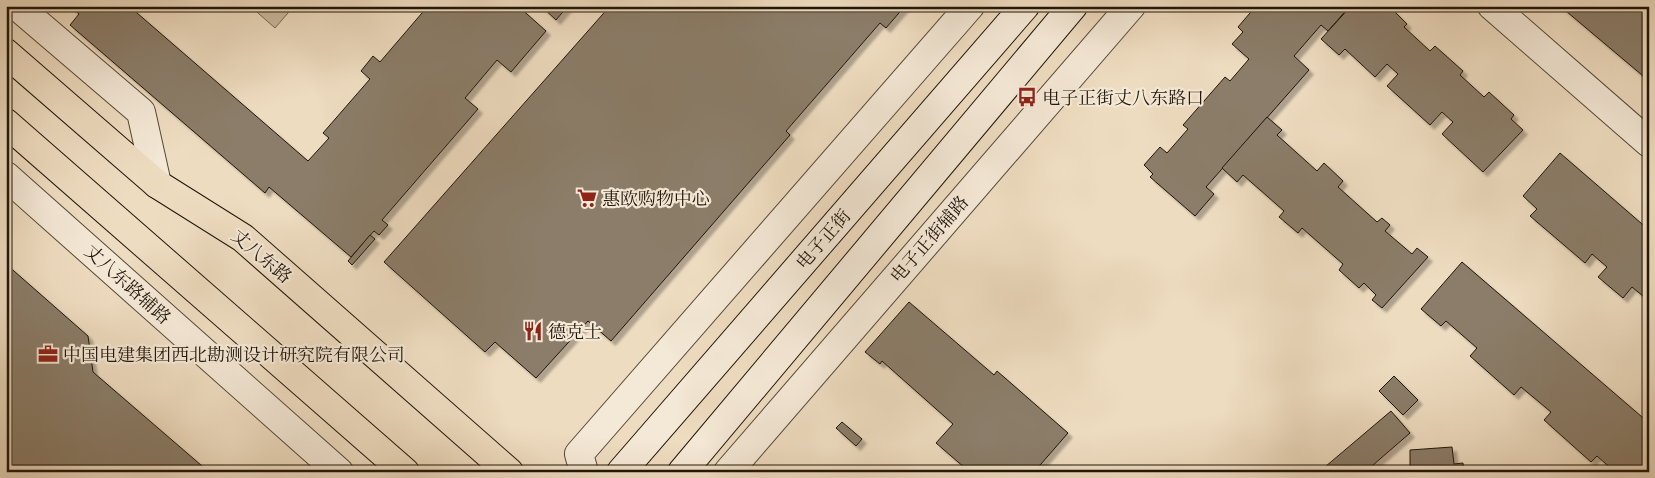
<svg xmlns="http://www.w3.org/2000/svg" width="1655" height="478" viewBox="0 0 1655 478" font-family="'EB Garamond','Noto Serif SC',serif">
<style>
.green{fill:#cbbaa1;stroke:#766856}
.building{fill:#8b7d69;stroke:#20160a;filter:url(#shadow)}
.lines{fill:none;stroke-linecap:round;stroke-linejoin:round}
.street-casing{stroke:#544838;stroke-width:30}
.secondary-casing{stroke:#20160a;stroke-width:30}
.primary-casing{stroke:#20160a;stroke-width:30}
.street{stroke:#f4e8d6;stroke-width:28}
.secondary{stroke:#f4e8d6;stroke-width:28}
.primary{stroke:#eedcc0;stroke-width:28}
.labels{text-anchor:middle;dominant-baseline:central;stroke-width:4.5;stroke-linejoin:round;paint-order:stroke}
.poi-label{font-size:18px;fill:#20160a;stroke:#f4e8d6;text-anchor:start}
.street-label{font-size:18px;fill:#20160a;stroke:#f4e8d6}
</style>
<defs>
<filter id="shadow"><feDropShadow dx="4.5" dy="4.5" stdDeviation="1" flood-color="#0004"/></filter>
</defs>
<rect width="100%" height="100%" fill="#eedcc0"/>
<filter id="stains"><feTurbulence type="fractalNoise" baseFrequency=".004" numOctaves="4"/><feColorMatrix values="0 0 0 0 .2 0 0 0 0 .09 0 0 0 0 .02 0 0 0 .5 -.17"/></filter>
<radialGradient id="worn" r=".72"><stop offset=".6" stop-color="#630" stop-opacity="0"/><stop offset="1" stop-color="#630" stop-opacity=".3"/></radialGradient>
<polygon class="green" points="250,6 294,6 275,28"/>
<g class="building">
<polygon points="70,6 129,6 308,161 329,138 323,133 370,79 361,71 373,56 380,62 428,6 518,6 546,31 511,72 497,60 465,98 478,109 382,220 388,225 379,235 374,231 351,257 269,187 265,193 70,25 79,14"/>
<polygon points="541,6 568,6 556,20"/>
<polygon points="610,6 905,6 886,28 880,23 786,131 790,135 611,341 588,321 536,378 495,342 485,352 384,262"/>
<polygon points="1256,6 1350,6 1328,31 1321,25 1294,56 1309,70 1206,187 1214,194 1195,216 1150,177 1153,174 1144,165 1160,147 1167,153 1188,129 1183,125 1225,77 1230,81 1249,59 1232,44 1243,32 1238,27"/>
<polygon points="1351,6 1389,6 1407,24 1404,27 1430,51 1435,46 1463,71 1460,75 1484,97 1489,92 1514,115 1511,119 1523,130 1483,172 1442,134 1453,122 1442,112 1430,125 1387,86 1398,74 1387,64 1375,77 1345,49 1339,55 1321,39"/>
<polygon points="1560,6 1649,6 1649,81"/>
<polygon points="1267,117 1282,130 1277,135 1317,171 1324,163 1343,181 1338,187 1377,222 1382,218 1390,225 1385,231 1412,254 1417,248 1428,257 1382,308 1372,300 1376,295 1364,283 1359,288 1339,270 1343,264 1302,228 1298,233 1279,217 1284,211 1243,175 1237,182 1222,168"/>
<polygon points="1560,153 1649,230 1649,301 1632,287 1623,298 1598,277 1607,267 1592,254 1585,263 1530,216 1537,209 1523,196"/>
<polygon points="370,235 375,239 352,265 348,261"/>
<polygon points="1462,262 1649,423 1649,472 1615,472 1597,456 1591,462 1544,420 1551,412 1521,387 1514,395 1470,356 1477,348 1446,321 1441,326 1421,309"/>
<polygon points="6,264 88,336 93,372 209,472 6,472"/>
<polygon points="909,302 994,375 997,371 1068,433 1034,472 962,472 965,468 936,443 953,424 882,361 880,364 865,352"/>
<polygon points="1394,376 1418,400 1403,415 1379,391"/>
<polygon points="1391,411 1410,433 1365,472 1319,472"/>
<polygon points="842,422 862,439 856,446 836,428"/>
<polygon points="1452,447 1454,464 1463,463 1464,472 1410,472 1410,450"/>
</g>
<g class="lines">
<defs>
<g id="street">
<polyline points="17,6 141,112 157,184"/>
<polyline points="1492,6 1649,143"/>
<polyline points="6,176 339,472"/>
<polyline points="584,472 579,454 970,6"/>
<polyline points="728,472 1131,6"/>
</g>
<g id="secondary">
<polyline points="621,472 1025,6"/>
<polyline points="682,472 1073,6"/>
</g>
<g id="primary">
<polyline points="6,53 157,184 243,238 509,472"/>
<polyline points="6,123 405,472"/>
</g>
</defs>
<use href="#street" class="street-casing"/>
<use href="#secondary" class="secondary-casing"/>
<use href="#primary" class="primary-casing"/>
<use href="#street" class="street"/>
<use href="#secondary" class="secondary"/>
<use href="#primary" class="primary"/>
</g>
<defs>
<symbol id="bus-bare" viewBox="-9 -9 18 18"><path d="M-5-6H5V4H4V6H2V4H-2V6H-4V4H-5ZM-3.5-4V0h7V-4ZM-3.5 1.2v1.5H-2V1.2ZM2 1.2v1.5H3.5V1.2Z" fill="#8f2418" stroke="#f4e8d6" stroke-width="2.5" paint-order="stroke"/></symbol>
<symbol id="supermarket-bare" viewBox="-9 -9 18 18"><path d="M-6-5.5h2.5l.6 2H6L4.5 2H-2.5L-4.4-4H-6ZM-1.5 3.2a1.3 1.3 0 1 0 .1 0ZM3 3.2a1.3 1.3 0 1 0 .1 0Z" fill="#8f2418" stroke="#f4e8d6" stroke-width="2.5" paint-order="stroke"/></symbol>
<symbol id="restaurant-bare" viewBox="-9 -9 18 18"><path d="M-5-6h1v4h1v-4h1v4h1v-4h1v5L-1.5 .5V6h-2V.5L-5-1ZM5-6V6H3V1.5H1.5Q1.5-4 5-6Z" fill="#8f2418" stroke="#f4e8d6" stroke-width="2.5" paint-order="stroke"/></symbol>
<symbol id="office-bare" viewBox="-9 -9 18 18"><path d="M-6-3h4V-5.5h4V-3h4V5H-6ZM-1-4.5V-3h2v-1.5ZM-6 0V1H6V0Z" fill="#8f2418" stroke="#f4e8d6" stroke-width="2.5" paint-order="stroke"/></symbol>
</defs>
<g fill-rule="evenodd">
<use href="#bus-bare" x="1013" y="83" width="28" height="28"/>
<use href="#supermarket-bare" x="573" y="184" width="28" height="28"/>
<use href="#restaurant-bare" x="519" y="317" width="28" height="28"/>
<use href="#office-bare" x="34" y="340" width="28" height="28"/>
</g>
<g class="labels">
<g class="poi-label">
<text x="1042" y="97">电子正街丈八东路口</text>
<text x="602" y="198">惠欧购物中心</text>
<text x="548" y="331">德克士</text>
<text x="63" y="354">中国电建集团西北勘测设计研究院有限公司</text>
</g>
<g class="street-label">
<text transform="translate(823 239) rotate(-49)">电子正街</text>
<text transform="translate(929 239) rotate(-49)">电子正街辅路</text>
<text transform="translate(262 256) rotate(40)">丈八东路</text>
<text transform="translate(128 284) rotate(42)">丈八东路辅路</text>
</g>
</g>
<rect width="1655" height="478" fill="none" stroke="#eedcc0" stroke-width="25"/>
<rect x="8" y="8" width="1640" height="463" fill="none" stroke="#20160a" stroke-width="2.5"/>
<rect x="12" y="12" width="1630" height="453" fill="none" stroke="#20160a"/>
<rect width="100%" height="100%" filter="url(#stains)"/>
<rect width="100%" height="100%" fill="url(#worn)"/>
</svg>
